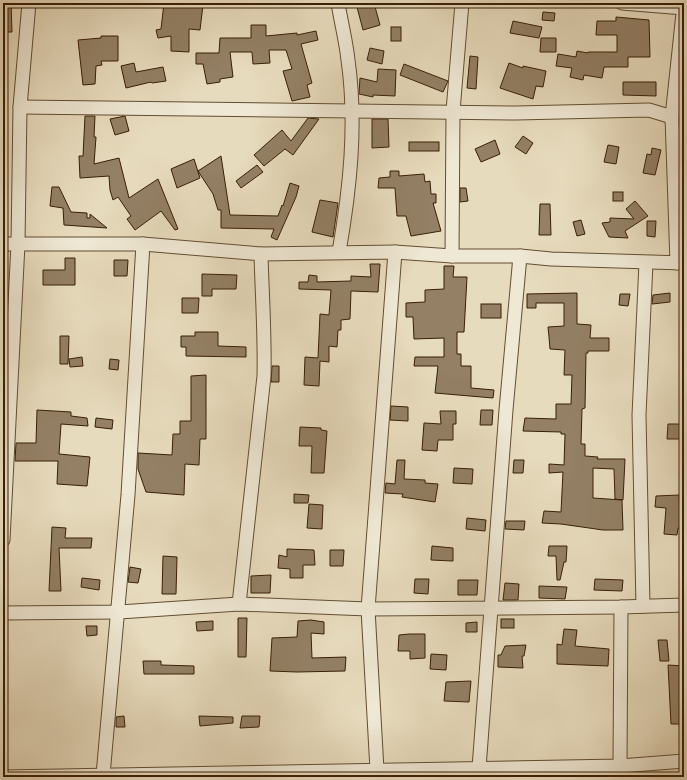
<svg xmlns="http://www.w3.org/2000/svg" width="687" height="780" viewBox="0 0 687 780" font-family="'Gentium Book Plus',serif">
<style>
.building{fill:#938065;stroke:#391e05}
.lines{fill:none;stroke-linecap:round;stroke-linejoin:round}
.minor-casing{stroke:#644d33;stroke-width:15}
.minor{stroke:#efe8d4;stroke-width:13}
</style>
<rect width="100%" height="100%" fill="#e7dbbd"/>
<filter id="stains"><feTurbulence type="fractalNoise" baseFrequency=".005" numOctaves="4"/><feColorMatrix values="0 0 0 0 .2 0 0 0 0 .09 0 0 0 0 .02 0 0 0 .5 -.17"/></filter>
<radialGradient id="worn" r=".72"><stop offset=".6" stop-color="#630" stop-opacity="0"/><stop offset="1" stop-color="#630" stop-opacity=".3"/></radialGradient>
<g class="building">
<polygon points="3,3 11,3 12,32 3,32"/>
<polygon points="164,3 203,5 200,30 189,29 189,52 171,51 171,36 158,38 156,30 161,29"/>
<polygon points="374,3 380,25 363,30 357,7"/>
<polygon points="543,12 555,13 554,21 542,20"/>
<polygon points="616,17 649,20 650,57 628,57 628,67 604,67 602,78 584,75 583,80 570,77 572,68 556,66 558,54 576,57 577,51 588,53 588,52 617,52 617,35 596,35 597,21 616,21"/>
<polygon points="513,21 542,27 539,38 510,33"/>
<polygon points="251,25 266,25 266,36 297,33 297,35 316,31 318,40 301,44 312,83 307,85 310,97 292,101 283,71 292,69 286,50 269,50 270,63 253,64 252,52 230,52 233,77 220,79 220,82 207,84 203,64 196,64 196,53 219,53 220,38 251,38"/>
<rect x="391" y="27" width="10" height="14"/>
<polygon points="101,36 118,36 118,61 101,61 102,65 96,66 95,84 83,85 78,40 101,38"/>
<polygon points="541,38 556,38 556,52 540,52"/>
<polygon points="370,48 384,51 382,64 367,60"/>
<polygon points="470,56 478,57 476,89 467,88"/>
<polygon points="134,63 136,72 163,67 166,81 152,83 151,82 126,88 121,66"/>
<polygon points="509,63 523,68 523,66 546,71 543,87 536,86 533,99 500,88"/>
<polygon points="404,64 448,81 443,92 400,75"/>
<polygon points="378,69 396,70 395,96 373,95 373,97 359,94 360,78 377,82"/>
<polygon points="623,82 656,82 656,96 623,95"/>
<polygon points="85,116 95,116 94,137 96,137 94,164 119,158 129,198 158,179 178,229 175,230 161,211 135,230 127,219 131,216 118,197 113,200 110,190 109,176 80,178 79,156 83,156"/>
<polygon points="125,116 129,131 115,135 110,119"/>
<polygon points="308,118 319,119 293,155 285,149 264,166 254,155 282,130 291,141"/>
<polygon points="372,119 388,119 389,147 372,148"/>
<polygon points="523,136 533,143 526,154 515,147"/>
<polygon points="495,140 500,154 481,162 475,149"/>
<rect x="409" y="142" width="30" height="9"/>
<polygon points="608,145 619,147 616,164 604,162"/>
<polygon points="652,148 661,150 655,175 643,173 647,154 651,155"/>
<polygon points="221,156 230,215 278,216 282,205 283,206 290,183 299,186 296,197 277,240 271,237 274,229 221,228 221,210 218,210 213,194 198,171"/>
<polygon points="194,159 200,178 177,188 171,169"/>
<polygon points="257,165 263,172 241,188 236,181"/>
<polygon points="390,171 399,171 399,176 424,174 425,182 430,181 431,194 436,194 436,203 433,203 441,231 411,236 406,216 397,216 395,188 378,188 379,178 390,177"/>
<polygon points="52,187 59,187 71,212 87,213 87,218 90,218 90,214 107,228 64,225 63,208 50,206"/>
<polygon points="460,188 466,188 468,201 460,202"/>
<rect x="613" y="192" width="10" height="9"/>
<polygon points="320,200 338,203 333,237 312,232"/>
<polygon points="635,201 648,216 625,231 628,238 609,237 602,223 610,222 610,218 634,219 626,209"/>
<polygon points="540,204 550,204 551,235 539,235"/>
<polygon points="581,220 585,234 577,236 573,222"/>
<polygon points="647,221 656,221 655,237 647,236"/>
<polygon points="65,258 75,258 75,285 43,285 43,270 65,270"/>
<polygon points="114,260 128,260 127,276 114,276"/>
<polygon points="370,264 380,264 378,292 351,291 350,319 341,320 341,330 338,330 337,347 329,346 329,362 320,361 319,386 304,385 305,357 318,358 320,314 329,315 331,290 299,289 299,282 308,282 309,275 317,276 317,282 351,281 351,276 371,277"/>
<polygon points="444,266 454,266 453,277 467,277 464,332 457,332 457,354 461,354 461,366 471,366 471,388 494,390 493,398 435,393 438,366 414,366 415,357 444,357 444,338 414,339 413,317 406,317 406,303 425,302 425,290 444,289"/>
<polygon points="202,274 237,275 236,289 212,289 212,296 202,296"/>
<polygon points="577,293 577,324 591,325 590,338 609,338 609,351 588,351 588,353 586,353 585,408 582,409 581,444 585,444 585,456 598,457 597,459 625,459 623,500 615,499 614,469 593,468 593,498 622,500 623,530 603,530 561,524 542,523 544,511 561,512 563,472 549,473 549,464 564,465 565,434 561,434 561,432 523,431 525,418 556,419 556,404 571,404 572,375 564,375 565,350 550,349 549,337 548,327 564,326 564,303 536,303 536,308 527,308 527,294"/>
<polygon points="670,293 670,302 652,304 653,295"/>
<polygon points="620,294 630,294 628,306 619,305"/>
<polygon points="182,298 199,298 198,313 182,313"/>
<rect x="481" y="304" width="20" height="14"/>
<polygon points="195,332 218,332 218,346 246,347 246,357 186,356 186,347 181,347 181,336 195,336"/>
<polygon points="60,336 69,336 68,364 60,364"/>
<polygon points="82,357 83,366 70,367 69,359"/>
<polygon points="110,359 119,360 118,370 109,369"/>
<polygon points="272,366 279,366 279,382 271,382"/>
<polygon points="206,375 206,439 200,439 199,465 185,464 184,495 146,492 138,469 138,453 172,455 173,434 180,434 180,421 191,421 191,376"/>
<polygon points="391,406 408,407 408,421 390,420"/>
<polygon points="37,410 71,412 71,416 87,418 88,426 61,424 59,454 90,457 87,486 57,484 58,461 15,461 16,443 36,443"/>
<polygon points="481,410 493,410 492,425 480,425"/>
<polygon points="440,411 456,411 456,424 453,424 453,440 438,440 437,451 422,450 424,423 441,424"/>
<polygon points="96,418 113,420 112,429 95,427"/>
<polygon points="668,424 684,424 684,439 667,439"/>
<polygon points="300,427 321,428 321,430 327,431 324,473 311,473 312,446 299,446"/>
<polygon points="397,460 405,460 404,479 425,480 425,483 438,484 435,502 402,497 403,494 385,493 386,483 395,484"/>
<polygon points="514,460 524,460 523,473 513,473"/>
<polygon points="454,468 473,469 472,484 453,483"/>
<polygon points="294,494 309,495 308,503 294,503"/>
<polygon points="679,495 680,510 684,511 684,529 678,528 677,535 664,534 666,508 655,507 656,496"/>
<polygon points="309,504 323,505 322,529 307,528"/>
<polygon points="467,518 486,520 485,531 466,529"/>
<polygon points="506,521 525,521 524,530 505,529"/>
<polygon points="52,527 66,528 65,538 92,538 91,548 59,548 61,591 49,591"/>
<polygon points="432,546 453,548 453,561 431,560"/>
<polygon points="549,546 567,546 566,562 564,562 560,580 557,580 556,556 548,556"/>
<polygon points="287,549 314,550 315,565 303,565 303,578 290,578 290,569 278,568 279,555 287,557"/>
<polygon points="330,550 344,550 343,566 330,566"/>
<polygon points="163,556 177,557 176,594 162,594"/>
<polygon points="130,567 141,569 138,583 128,582"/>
<polygon points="271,575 270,593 251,593 251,576"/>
<polygon points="82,578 100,580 99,590 81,587"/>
<polygon points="415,579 429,579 428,594 414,593"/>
<polygon points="595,579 623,580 622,591 594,590"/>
<polygon points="458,580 478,580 477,595 458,595"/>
<polygon points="505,583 519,584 518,600 503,600"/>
<polygon points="539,586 567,587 565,599 539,598"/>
<polygon points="238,618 247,618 246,657 238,657"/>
<rect x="501" y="619" width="13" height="9"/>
<polygon points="311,620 324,622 324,634 311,633 312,658 346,657 345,671 297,672 270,671 272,638 297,637 298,621"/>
<polygon points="213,621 213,630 197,631 196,622"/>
<polygon points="477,622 477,632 466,632 466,623"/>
<polygon points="86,626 97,626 97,635 87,636"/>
<polygon points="564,629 577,630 575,646 609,649 608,666 557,664 557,644 562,645"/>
<polygon points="409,634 425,634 425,658 410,659 410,651 398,651 399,635"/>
<polygon points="658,640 667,640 669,661 660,661"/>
<polygon points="526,645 524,656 522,656 523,668 498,667 498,655 501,655 505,646"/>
<polygon points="431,654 447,655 446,670 430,669"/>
<polygon points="143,661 161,661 161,665 194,666 194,674 144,674"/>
<polygon points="668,665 684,666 684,724 671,724"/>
<polygon points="471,681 469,702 444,701 446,682"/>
<polygon points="124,716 125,727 116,727 116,717"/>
<polygon points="199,716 233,717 233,723 200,726"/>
<polygon points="242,716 260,716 259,727 240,728"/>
</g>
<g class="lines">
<defs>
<g id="minor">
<path d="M338,3c3,19 8,38 10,57 9,64 2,129 -9,192"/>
<polyline points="622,3 684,8"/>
<polyline points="20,107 516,113 649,110 672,117"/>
<polyline points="3,244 143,244 261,254 395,252 452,256 520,256 551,259 684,263"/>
<polyline points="452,256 453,111 462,3"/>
<polyline points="677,263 672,117 684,4"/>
<polyline points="3,540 18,244 20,107 29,3"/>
<path d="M239,604l25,-228c1,-41 -2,-82 -3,-122"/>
<polyline points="643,606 639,415 646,263"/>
<polyline points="3,613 119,612 239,604 368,609 621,607 684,605"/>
<polyline points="479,768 506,410 520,256"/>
<polyline points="377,770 368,609 395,252"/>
<polyline points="103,775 128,495 143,244"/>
<polyline points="3,777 620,766 684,761"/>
<polyline points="618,777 620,766 621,607"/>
</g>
</defs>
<use href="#minor" class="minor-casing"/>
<use href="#minor" class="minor"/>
</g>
<rect width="687" height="780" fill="none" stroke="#e7dbbd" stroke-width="16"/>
<rect x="4" y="4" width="679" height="772" fill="none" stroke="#391e05" stroke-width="2"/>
<rect x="8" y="8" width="671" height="764" fill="none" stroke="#391e05"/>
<rect width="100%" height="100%" filter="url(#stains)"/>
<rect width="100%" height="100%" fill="url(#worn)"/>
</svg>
